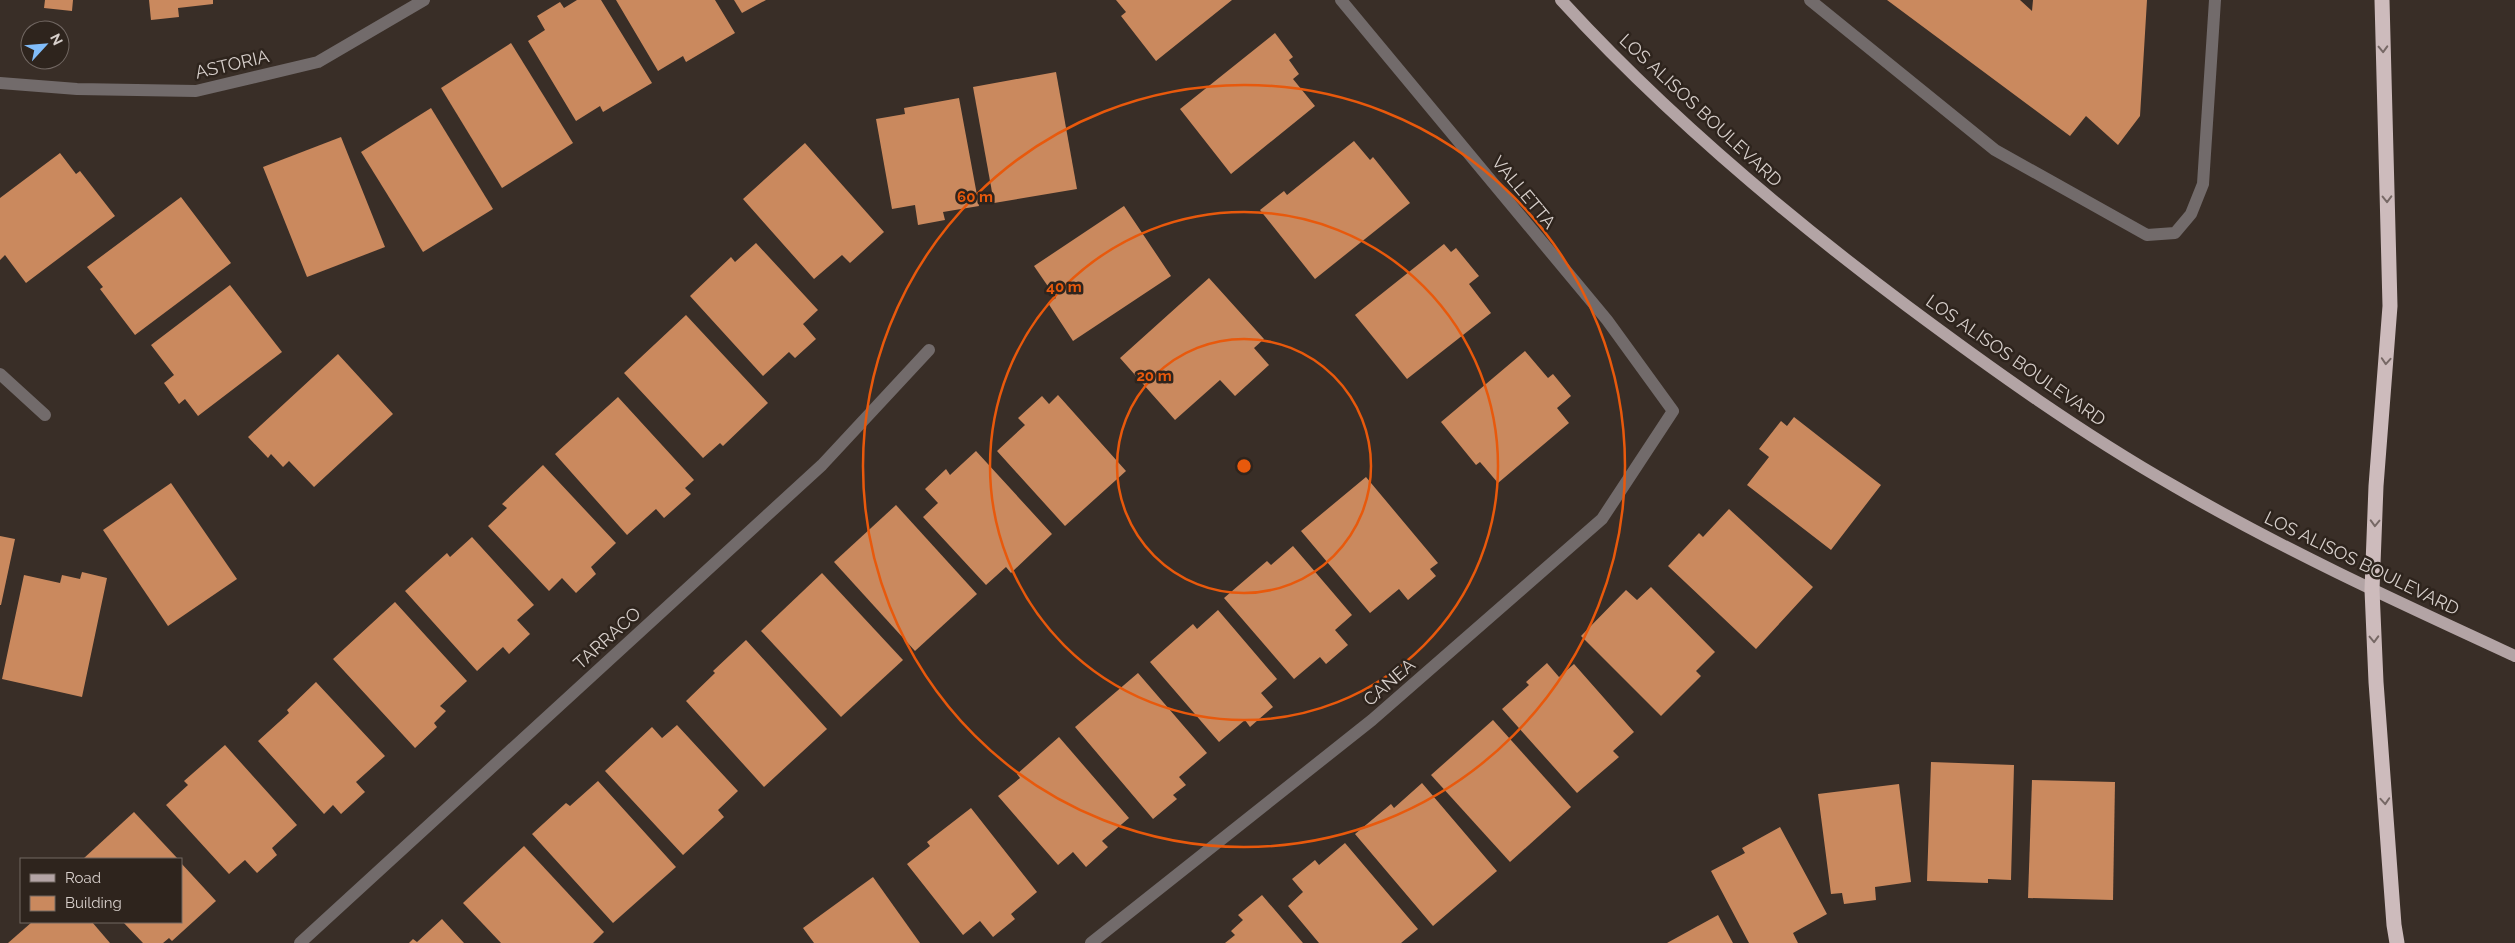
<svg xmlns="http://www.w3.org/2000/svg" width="2515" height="943" viewBox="0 0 2515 943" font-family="Raleway,sans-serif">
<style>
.building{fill:#ca895e}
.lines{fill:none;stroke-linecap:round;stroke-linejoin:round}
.minor{stroke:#726b6b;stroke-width:12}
.major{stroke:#b3a4a5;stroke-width:12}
.highway{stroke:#cdbbbc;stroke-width:15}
.oneway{stroke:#766865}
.ring{fill:none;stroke:#e8590c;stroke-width:2.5}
.labels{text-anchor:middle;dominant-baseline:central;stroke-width:5;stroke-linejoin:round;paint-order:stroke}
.street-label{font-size:18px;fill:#d7cfcb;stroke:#2e241d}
.centre{fill:#e8590c;stroke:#2e241d;stroke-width:2.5}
.ring-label{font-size:15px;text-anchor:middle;font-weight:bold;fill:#e8590c;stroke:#2e241d;stroke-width:5;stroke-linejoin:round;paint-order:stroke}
</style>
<rect width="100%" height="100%" fill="#392e27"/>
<g class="building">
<polygon points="45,0 73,0 72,11 44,8"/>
<polygon points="149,0 213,0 213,4 178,8 179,17 151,20"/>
<polygon points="577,0 601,0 652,83 603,112 600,106 576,121 528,41 545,30 537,16 560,2 564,8"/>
<polygon points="616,0 715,0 735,33 686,62 683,56 658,71"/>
<polygon points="734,0 766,0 742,13"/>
<polygon points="1116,0 1232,0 1156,61 1121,16 1126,12"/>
<polygon points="1887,0 2020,0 2032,11 2033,0 2147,0 2140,116 2118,145 2086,116 2070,136"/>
<polygon points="1275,33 1293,57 1289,60 1299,74 1293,79 1315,106 1231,174 1180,109"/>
<polygon points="511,43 573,143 502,188 441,88"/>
<polygon points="1056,72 1077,189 994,203 973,87"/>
<polygon points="959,98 979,206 943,212 945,220 918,225 915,205 892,209 876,119 905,114 904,108"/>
<polygon points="431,108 493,209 423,252 361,152"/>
<polygon points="341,137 385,247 307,277 263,167"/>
<polygon points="1354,141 1370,160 1373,157 1410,203 1315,279 1260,210 1284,191 1287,195"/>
<polygon points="805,143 884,232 850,263 842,255 814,279 743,199"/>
<polygon points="60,153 76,174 80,171 115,216 26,283 5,255 0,260 0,198"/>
<polygon points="181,197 231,263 135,335 100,289 103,287 87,267"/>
<polygon points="1124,206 1171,276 1073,341 1048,303 1056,298 1034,266"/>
<polygon points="756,243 818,310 803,324 816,339 795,358 789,352 763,376 690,296 731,257 735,262"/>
<polygon points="1444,244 1451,252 1456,248 1479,276 1469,284 1491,313 1407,379 1355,315"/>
<polygon points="1209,278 1264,339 1254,348 1269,365 1235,396 1220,380 1175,420 1120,358"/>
<polygon points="230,285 282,352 198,416 185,399 179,404 164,383 174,375 151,345"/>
<polygon points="686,315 768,403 723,446 720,443 703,458 624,373"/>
<polygon points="1525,351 1548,378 1553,374 1571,396 1557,408 1569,423 1498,483 1480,462 1476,465 1441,422"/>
<polygon points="338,354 393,414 314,487 289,461 283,467 271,454 268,458 248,437"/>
<polygon points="1058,395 1126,471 1065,526 997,451 1025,425 1018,418 1042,396 1049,404"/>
<polygon points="618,397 694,480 685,488 691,494 664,518 656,509 627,535 555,454"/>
<polygon points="1794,417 1881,485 1831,550 1747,485 1769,457 1759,449 1781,421 1787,426"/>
<polygon points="976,451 1052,534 1011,573 1006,567 986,585 923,517 938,503 925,489 946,469 950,475"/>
<polygon points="543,465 616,543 591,567 596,574 576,593 562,578 549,591 488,526 507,508 502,504"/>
<polygon points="1366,477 1438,563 1430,569 1436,576 1408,600 1399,589 1370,613 1301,531"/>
<polygon points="171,483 237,579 168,626 103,530"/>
<polygon points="896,505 977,594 915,651 834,562"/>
<polygon points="1729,509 1813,587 1756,649 1668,566 1699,533 1703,537"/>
<polygon points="0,536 15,539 1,605 0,605"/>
<polygon points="472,537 534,605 517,620 530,634 509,654 503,647 477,671 405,591 447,553 450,557"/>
<polygon points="1293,546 1352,615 1335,630 1348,645 1326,664 1320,657 1294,679 1224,598 1267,561 1271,565"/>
<polygon points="82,572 107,578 82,697 2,679 24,575 60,583 62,575 80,579"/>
<polygon points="822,573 903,660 841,717 761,631"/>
<polygon points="1651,587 1715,652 1696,671 1701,676 1661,716 1581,636 1626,590 1637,600"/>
<polygon points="395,602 467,681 440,706 446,711 434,723 437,727 415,748 333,659"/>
<polygon points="1218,610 1277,679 1261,693 1273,707 1250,727 1245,720 1219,742 1150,662 1193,624 1197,629"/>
<polygon points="746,640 827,729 764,787 686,701 715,673 713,671"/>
<polygon points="1547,663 1559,677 1574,664 1634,732 1613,751 1619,757 1577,793 1502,709 1529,685 1526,682"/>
<polygon points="1138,673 1207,753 1179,777 1186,785 1173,795 1177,799 1153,819 1075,727"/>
<polygon points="316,682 385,756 356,782 365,792 341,814 333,805 324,814 258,741 289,713 287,710"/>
<polygon points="1493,720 1571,807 1510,862 1431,775"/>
<polygon points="677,725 738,791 718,810 724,817 683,855 605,771 652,727 662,738"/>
<polygon points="1059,737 1129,818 1102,841 1108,847 1086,867 1073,852 1058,865 998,796 1020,778 1017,774"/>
<polygon points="225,745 297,825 272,848 277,855 257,873 245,860 229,874 166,805 188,785 184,781"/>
<polygon points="1931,762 2014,765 2011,880 1988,879 1988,883 1927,881"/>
<polygon points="2032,780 2115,782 2113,900 2028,898"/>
<polygon points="598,781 676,867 613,923 532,834 566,803 570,806"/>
<polygon points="1422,783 1497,871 1433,926 1355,834 1391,804 1394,808"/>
<polygon points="1899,784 1911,882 1875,887 1876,900 1844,904 1842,893 1831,894 1818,794"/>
<polygon points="971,808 1037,892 1011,914 1015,919 993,937 980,921 963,935 907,864 930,846 927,842"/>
<polygon points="134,812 178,859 83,859"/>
<polygon points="1780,827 1827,914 1793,933 1798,943 1749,943 1711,871 1745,853 1742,848"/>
<polygon points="1345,843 1418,929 1401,943 1319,943 1288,906 1303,892 1292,879 1315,860 1319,865"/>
<polygon points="524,846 604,932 593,943 501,943 463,903"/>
<polygon points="181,863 216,901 172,941 169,938 163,943 143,943 123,922 181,922"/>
<polygon points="873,877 920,943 814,943 803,928"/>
<polygon points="1262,895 1303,943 1225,943 1235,935 1231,931 1243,920 1238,915"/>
<polygon points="1718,915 1733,943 1667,943"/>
<polygon points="442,919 464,943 409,943 413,939 417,942"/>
<polygon points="32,922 92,922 110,943 8,943"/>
</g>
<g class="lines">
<g class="minor">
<polyline points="1810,0 1995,150 2147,235 2175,233 2191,214 2203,184 2215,0"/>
<polyline points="0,83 77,89 196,91 318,62 424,0"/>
<polyline points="0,374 45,415"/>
<polyline points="300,943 822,465 929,350"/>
<polyline points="1091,943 1372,720 1602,519 1673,411 1607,320 1341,0"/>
</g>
<path class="major" d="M1561,0c104,114 223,214 346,306 86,64 174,127 267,180 110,64 226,117 341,170"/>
<polyline class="highway" points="2382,0 2390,306 2376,486 2372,590 2376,682 2394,925 2397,943"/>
</g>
<defs><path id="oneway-chevron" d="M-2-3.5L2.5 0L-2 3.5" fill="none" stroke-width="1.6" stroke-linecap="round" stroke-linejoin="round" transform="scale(1.25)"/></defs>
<g class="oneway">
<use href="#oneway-chevron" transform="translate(2383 49) rotate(88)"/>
<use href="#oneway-chevron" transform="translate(2387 199) rotate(89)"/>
<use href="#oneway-chevron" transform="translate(2386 361) rotate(94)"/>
<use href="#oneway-chevron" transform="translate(2375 523) rotate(92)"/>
<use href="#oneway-chevron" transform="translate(2374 639) rotate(88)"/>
<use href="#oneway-chevron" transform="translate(2385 801) rotate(86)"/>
</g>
<g class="ring">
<circle cx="1244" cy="466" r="127"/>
<circle cx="1244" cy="466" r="254"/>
<circle cx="1244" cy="466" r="381"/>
</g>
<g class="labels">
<g class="street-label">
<text transform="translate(232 64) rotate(-13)">ASTORIA</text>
<text transform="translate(1701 110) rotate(43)">LOS ALISOS BOULEVARD</text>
<text transform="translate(1524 192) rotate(50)">VALLETTA</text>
<text transform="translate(2016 360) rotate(35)">LOS ALISOS BOULEVARD</text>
<text transform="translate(2362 563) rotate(26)">LOS ALISOS BOULEVARD</text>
<text transform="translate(607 638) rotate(-42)">TARRACO</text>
<text transform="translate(1389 682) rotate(-41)">CANEA</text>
</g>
</g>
<circle cx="1244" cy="466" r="8" class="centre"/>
<g class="ring-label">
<text x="975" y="202">60 m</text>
<text x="1064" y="292">40 m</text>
<text x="1154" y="381">20 m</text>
</g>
<rect x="20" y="858" width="162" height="65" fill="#2e241d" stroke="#726863"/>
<rect x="30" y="874" width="25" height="8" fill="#b3a4a5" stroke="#726863"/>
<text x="65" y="883" font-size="15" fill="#d7cfcb">Road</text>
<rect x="30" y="896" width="25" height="15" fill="#ca895e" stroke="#726863"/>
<text x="65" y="908" font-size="15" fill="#d7cfcb">Building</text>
<g transform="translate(45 45) rotate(64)"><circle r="24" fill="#2e241d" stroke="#726863"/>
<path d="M0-4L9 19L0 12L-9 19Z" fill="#81bdfa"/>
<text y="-8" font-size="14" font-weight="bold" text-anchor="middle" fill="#d7cfcb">N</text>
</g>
</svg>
